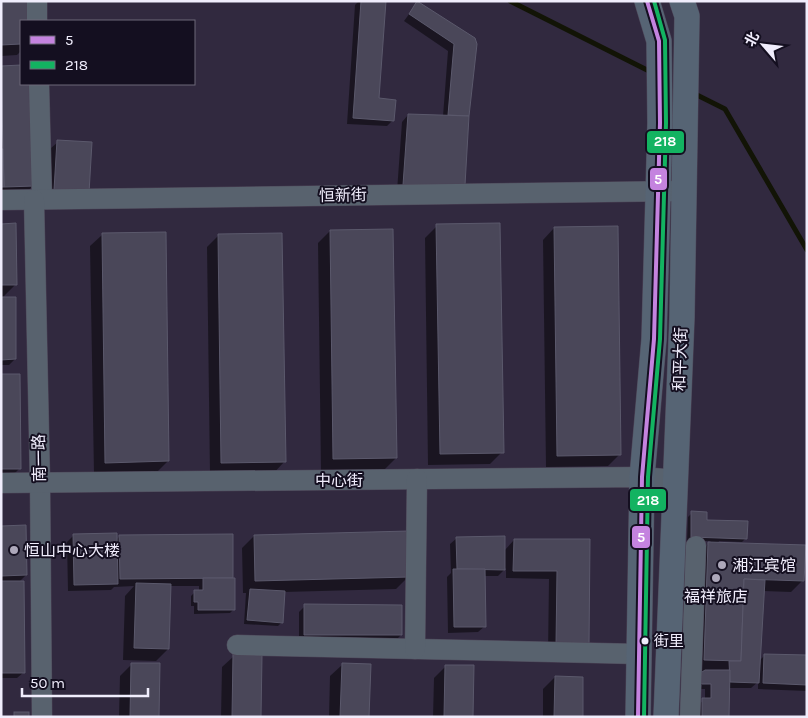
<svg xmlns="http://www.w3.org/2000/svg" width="808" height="718" viewBox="0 0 808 718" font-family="Karla,'Noto Sans SC',sans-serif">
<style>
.shadow{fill:#0007}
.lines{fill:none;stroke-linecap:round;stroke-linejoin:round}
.stream{stroke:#121406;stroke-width:5}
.building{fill:#4a4759;stroke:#5b596c}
.minor-casing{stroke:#4d4658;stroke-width:21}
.major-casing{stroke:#4d4658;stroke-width:26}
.minor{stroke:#58626e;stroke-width:20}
.major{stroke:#566474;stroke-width:25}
.bus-1-casing{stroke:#140f20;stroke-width:8}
.bus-2-casing{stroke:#140f20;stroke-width:8}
.bus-1{stroke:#c483df;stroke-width:4}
.bus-2{stroke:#13b361;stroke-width:4}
.poi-dot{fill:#ada8ba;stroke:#140f20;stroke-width:2}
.bus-dot{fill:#f0edfc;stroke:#140f20;stroke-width:2}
.labels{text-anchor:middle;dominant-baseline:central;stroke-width:4;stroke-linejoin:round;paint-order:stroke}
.bus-label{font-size:15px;fill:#f0edfc;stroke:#140f20;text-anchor:start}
.street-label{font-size:16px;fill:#f0edfc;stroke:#140f20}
.poi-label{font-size:16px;fill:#f0edfc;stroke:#140f20;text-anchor:start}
.line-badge{stroke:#140f20;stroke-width:2}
.badge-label{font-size:14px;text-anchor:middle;font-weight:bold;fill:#fff}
</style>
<rect width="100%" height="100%" fill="#31293f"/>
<g class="shadow">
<polygon points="1,1 28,21 21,21 21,51 17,55 1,56"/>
<polygon points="359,1 384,1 378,100 393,120 387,126 347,124 355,5"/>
<polygon points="418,2 474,38 464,184 397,191 402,122 408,115 443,116 448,51 404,21"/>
<polygon points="1,67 21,67 21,84 31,84 33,186 21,197 1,198"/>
<polygon points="58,142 87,192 48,196 51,148"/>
<polygon points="1,225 16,284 2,298 15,359 9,365 1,365"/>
<polygon points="437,226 502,452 490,464 428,465 425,238"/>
<polygon points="554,228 620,454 608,466 546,467 543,240"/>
<polygon points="330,231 396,458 384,470 321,471 318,243"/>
<polygon points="102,235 168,461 156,473 94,474 90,246"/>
<polygon points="219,235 284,462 273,474 210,475 207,247"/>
<polygon points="1,375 20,468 8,480 1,480"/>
<polygon points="692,513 705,521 746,538 742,542 719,541 718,544 803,580 791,592 763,591 759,661 765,655 807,657 807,691 758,689 758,682 751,688 728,688 727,717 697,717 697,706 705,699 705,689 695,689 704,672 693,672 697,556 711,541 687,541 688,517"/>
<polygon points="1,527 26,575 19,582 24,672 17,678 1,678"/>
<polygon points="232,535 234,609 230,613 194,614 194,606 191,606 191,596 195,592 199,591 199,586 170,586 168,649 156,661 123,660 125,596 134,586 114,587 111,590 68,591 67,542 73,536 116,540 120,536"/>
<polygon points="254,536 408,577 396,589 284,592 282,622 278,626 244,624 246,593 243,593 242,548"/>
<polygon points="457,538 504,551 514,540 588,541 587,645 548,653 549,579 506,578 506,568 498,576 484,576 485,626 478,632 448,633 447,577 451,573 450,544"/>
<polygon points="305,606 401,635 395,641 299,641 299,612"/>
<polygon points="234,656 259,717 221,717 222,667"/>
<polygon points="132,664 157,717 119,717 120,676"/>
<polygon points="342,665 368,717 329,717 330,676"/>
<polygon points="446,666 472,717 433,717 434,678"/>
<polygon points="555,677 581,717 543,717 543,689"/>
</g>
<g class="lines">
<g class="stream">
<polyline points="510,1 651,72"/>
<polyline points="693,93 725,109 807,250"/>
</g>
</g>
<g class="building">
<polygon points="1,1 29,1 30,21 21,21 21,44 1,45"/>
<polygon points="361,1 386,1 379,98 396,100 394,121 353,118"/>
<polygon points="417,1 475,38 477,44 469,116 448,115 454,44 409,14"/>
<polygon points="21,65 21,84 32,84 35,186 4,187 1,66"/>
<polygon points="408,114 469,116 465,185 403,185"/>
<polygon points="57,140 92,142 89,193 54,190"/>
<polygon points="1,149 3,149 4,187 1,187"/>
<polygon points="16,223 17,285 1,285 1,224"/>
<polygon points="500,223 504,453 440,454 436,224"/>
<polygon points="618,226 621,455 557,456 554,227"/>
<polygon points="393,229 397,458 333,459 330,230"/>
<polygon points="166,232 169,461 105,463 102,233"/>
<polygon points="282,233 286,462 221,463 218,234"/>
<polygon points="1,297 16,297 16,359 1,360"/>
<polygon points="1,374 20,374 21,469 1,469"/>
<polygon points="691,511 707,512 707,520 748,521 747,539 691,537"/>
<polygon points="26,525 27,575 1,576 1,526"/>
<polygon points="409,531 409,577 255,581 254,535"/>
<polygon points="117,533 118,584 74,585 73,534"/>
<polygon points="233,534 233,578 120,579 119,535"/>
<polygon points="505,536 505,570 457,569 456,537"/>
<polygon points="514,539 590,539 589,645 556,645 557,571 513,571"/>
<polygon points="708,542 806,545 804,581 744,579 741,661 704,660"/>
<polygon points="453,569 485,569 486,627 454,627"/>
<polygon points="203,578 235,578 235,610 198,610 198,602 194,602 194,590 203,590"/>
<polygon points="744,579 765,580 759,683 730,682 729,661 741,661"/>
<polygon points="1,581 24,581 25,673 1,673"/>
<polygon points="136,583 171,584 169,649 134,648"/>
<polygon points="250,589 285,591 283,623 247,620"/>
<polygon points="304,604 402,605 402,635 304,635"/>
<polygon points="233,654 262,655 261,717 232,717"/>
<polygon points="764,654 807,655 807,685 763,683"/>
<polygon points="131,663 160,663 159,717 130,717"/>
<polygon points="342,663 371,664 369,717 340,717"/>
<polygon points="445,665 474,665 473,717 444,717"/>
<polygon points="705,670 730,670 729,717 702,717 702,698 711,698 711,684 702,684 698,680 699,674"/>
<polygon points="555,676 583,677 583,717 554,717"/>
<rect x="14" y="712" width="15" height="5"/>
</g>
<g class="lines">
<defs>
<g id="minor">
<polyline points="37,1 37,21"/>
<polyline points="39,84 42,199"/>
<polyline points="1,200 684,191"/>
<polyline points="34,200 40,482 42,717"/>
<polyline points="1,483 642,477 676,480"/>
<polyline points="237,645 639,654"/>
<polyline points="415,649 417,479"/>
<polyline points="690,717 696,546"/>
</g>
<g id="major">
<polyline points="638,717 642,477 654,339 660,123 659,41 647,1"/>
<polyline points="666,717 682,317 687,16 682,1"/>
</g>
</defs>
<use href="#minor" class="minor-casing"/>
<use href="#major" class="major-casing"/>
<use href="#minor" class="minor"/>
<use href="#major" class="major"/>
<defs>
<polyline id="bus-1" points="638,717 642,477 654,339 660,123 659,41 647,1"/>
<polyline id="bus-2" points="644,717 648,477 660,339 666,123 665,40 654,1"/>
</defs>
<use href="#bus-1" class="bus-1-casing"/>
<use href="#bus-2" class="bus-2-casing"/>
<use href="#bus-1" class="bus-1"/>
<use href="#bus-2" class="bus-2"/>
</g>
<g class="poi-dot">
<circle cx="14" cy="550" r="5"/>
<circle cx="722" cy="565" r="5"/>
<circle cx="716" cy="578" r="5"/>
</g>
<circle class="bus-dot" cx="645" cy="641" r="4.5"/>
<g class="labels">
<g class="bus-label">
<text x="654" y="641">街里</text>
</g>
<g class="street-label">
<text transform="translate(343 195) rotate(-1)">恒新街</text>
<text transform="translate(680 359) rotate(-88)">和平大街</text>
<text transform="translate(39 458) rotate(-91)">南一路</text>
<text x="339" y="480">中心街</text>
</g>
<g class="poi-label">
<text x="24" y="550">恒山中心大楼</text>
<text x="732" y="565">湘江宾馆</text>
<text x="716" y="596" text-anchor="middle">福祥旅店</text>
</g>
</g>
<g class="line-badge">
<rect x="646" y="130" width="39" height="24" rx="5" fill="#13b361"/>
<rect x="649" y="167" width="19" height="24" rx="5" fill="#c483df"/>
<rect x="629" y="488" width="38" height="24" rx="5" fill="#13b361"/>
<rect x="631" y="525" width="20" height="24" rx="5" fill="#c483df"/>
</g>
<g class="badge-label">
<text x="665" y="146">218</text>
<text x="658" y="184">5</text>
<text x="648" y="505">218</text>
<text x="641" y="542">5</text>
</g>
<rect width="808" height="718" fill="none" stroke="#f0edfc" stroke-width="5"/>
<rect x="20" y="20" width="175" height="65" fill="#140f20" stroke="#6c6878"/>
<rect x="30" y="36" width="25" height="8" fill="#c483df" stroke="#6c6878"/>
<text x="65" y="45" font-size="15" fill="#f0edfc">5</text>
<rect x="30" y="61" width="25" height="8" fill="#13b361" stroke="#6c6878"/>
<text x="65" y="70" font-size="15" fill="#f0edfc">218</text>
<g transform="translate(763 45) rotate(298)" stroke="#140f20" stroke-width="4" paint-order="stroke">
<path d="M0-4L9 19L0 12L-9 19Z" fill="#f0edfc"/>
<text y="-8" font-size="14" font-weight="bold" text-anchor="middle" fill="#f0edfc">北</text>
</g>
<path d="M22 688v8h126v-8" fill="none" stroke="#f0edfc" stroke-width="2.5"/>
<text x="30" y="688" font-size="15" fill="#f0edfc" stroke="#140f20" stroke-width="4" paint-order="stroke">50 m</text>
</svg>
